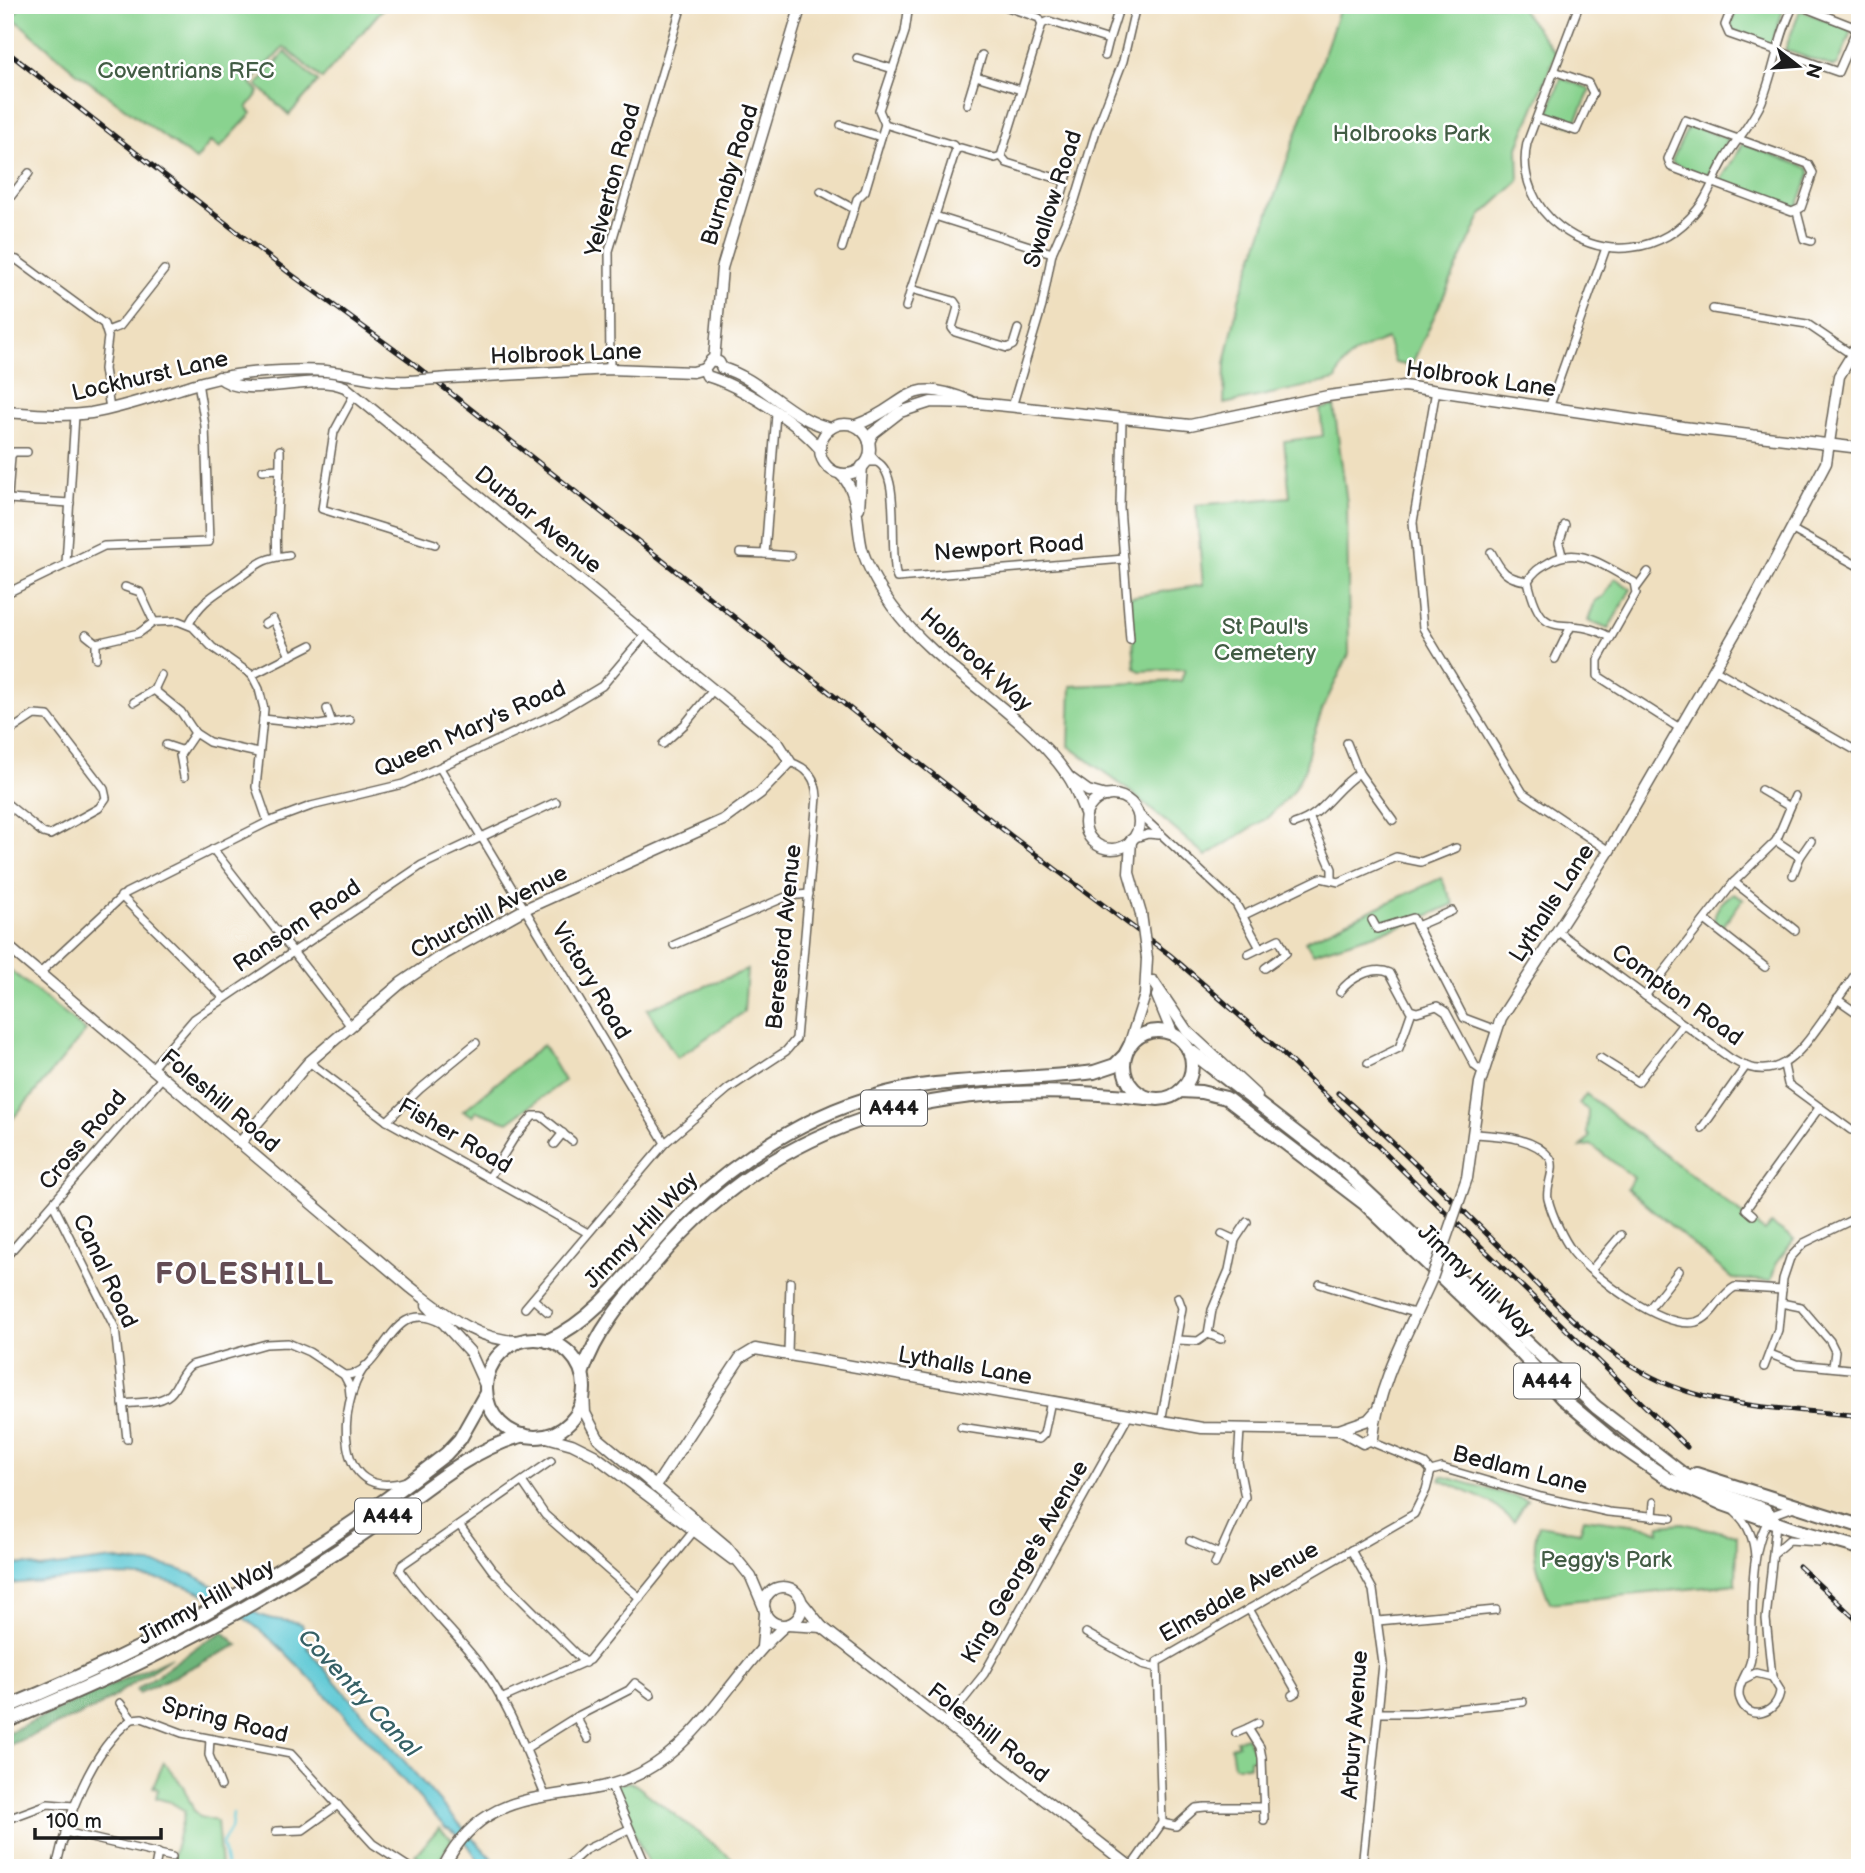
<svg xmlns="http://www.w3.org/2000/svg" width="1865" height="1873" viewBox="0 0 1865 1873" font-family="'Balsamiq Sans',sans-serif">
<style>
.green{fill:#89d38f;stroke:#527856;stroke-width:2}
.forest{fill:#6eb57a;stroke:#45684b;stroke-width:2}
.water{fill:#5cc8d4;stroke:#3c7278;stroke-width:2}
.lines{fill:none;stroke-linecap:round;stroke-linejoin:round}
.stream{stroke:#5cc8d4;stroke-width:2.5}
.street-casing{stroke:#666055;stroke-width:10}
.secondary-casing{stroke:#666055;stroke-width:13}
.highway-casing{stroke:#666055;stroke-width:16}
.street{stroke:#fff;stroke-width:7}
.secondary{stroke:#fff;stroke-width:10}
.highway{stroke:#fff;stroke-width:12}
.rail-casing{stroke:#1c1c1c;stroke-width:5}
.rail{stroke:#fff;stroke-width:2.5;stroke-dasharray:8;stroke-linecap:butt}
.secondary-bridge-casing{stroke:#666055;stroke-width:13;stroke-linecap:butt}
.secondary-bridge{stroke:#fff;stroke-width:10}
.labels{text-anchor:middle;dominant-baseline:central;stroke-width:5;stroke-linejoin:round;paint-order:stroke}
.shield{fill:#fff;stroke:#606060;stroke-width:2}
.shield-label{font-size:21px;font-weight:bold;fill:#1c1c1c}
.park-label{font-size:23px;fill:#425c44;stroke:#fff}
.street-label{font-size:23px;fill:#1c1c1c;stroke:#fff}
.water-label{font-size:24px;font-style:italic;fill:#366166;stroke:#fff}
.district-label{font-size:30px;font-weight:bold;letter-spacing:2px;fill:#644c54;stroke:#fff}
</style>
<rect width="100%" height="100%" fill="#fff"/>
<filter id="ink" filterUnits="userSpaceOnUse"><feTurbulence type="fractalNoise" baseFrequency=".0143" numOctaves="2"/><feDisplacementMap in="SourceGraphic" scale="14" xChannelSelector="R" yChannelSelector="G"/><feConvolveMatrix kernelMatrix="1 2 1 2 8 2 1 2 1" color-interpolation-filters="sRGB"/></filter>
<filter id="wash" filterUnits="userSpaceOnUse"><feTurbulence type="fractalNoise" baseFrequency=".00686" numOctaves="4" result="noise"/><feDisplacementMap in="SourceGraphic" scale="28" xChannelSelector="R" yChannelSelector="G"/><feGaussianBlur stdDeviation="1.57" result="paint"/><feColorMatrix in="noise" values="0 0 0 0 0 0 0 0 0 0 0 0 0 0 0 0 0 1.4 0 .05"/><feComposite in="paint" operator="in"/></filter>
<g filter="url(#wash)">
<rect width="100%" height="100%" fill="#efdfbf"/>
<g class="green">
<polygon points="22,5 386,5 322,79 284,47 251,83 259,92 247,108 252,113 220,148 211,141 196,160 77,73 12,17"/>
<path d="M1341,5h177l38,49 -38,93 1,34 -38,35 -70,150 -16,-3 -8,-24c-24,10 -43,14 -51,41l-112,24 1,-40 14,-65z"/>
<polygon points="1738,5 1785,5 1771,45 1732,30 1730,27"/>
<polygon points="1800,10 1849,29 1851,32 1838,65 1834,67 1785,50"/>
<polygon points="285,52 318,82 289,115 257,85"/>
<polygon points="1561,78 1588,88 1590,91 1573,127 1547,117"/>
<polygon points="1689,125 1729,139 1707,176 1673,164 1672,160"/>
<polygon points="1743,144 1808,168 1810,173 1797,207 1720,181"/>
<polygon points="1334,406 1347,503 1349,654 1323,708 1310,745 1305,769 1292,793 1267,818 1206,856 1132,793 1069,746 1071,686 1181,681 1185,669 1140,671 1135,668 1130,597 1203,585 1196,505 1290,497 1284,441 1323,436 1320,409"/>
<polygon points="1615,578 1631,589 1608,629 1588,621 1595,601 1604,596"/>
<polygon points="1441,878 1454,904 1411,923 1313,953 1305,941"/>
<path d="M1734,894l9,5 -22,29 -6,-4c-3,-12 8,-26 19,-30z"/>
<polygon points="5,966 86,1031 5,1128"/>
<polygon points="747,970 744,1012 677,1058 647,1009"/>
<polygon points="543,1045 564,1081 508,1122 476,1111 473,1116 463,1111"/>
<polygon points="1586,1094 1759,1227 1765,1231 1771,1224 1794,1240 1776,1263 1771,1281 1733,1279 1627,1188 1634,1178 1591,1145 1581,1147 1590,1136 1587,1134 1588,1110 1579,1104"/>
<polygon points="1442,1476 1527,1500 1514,1521 1492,1503 1440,1480"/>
<path d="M1584,1518l61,8 14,6 1,-7 22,-2 55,12 -1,49 -186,19c-10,-26 -22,-51 -11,-78l41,7z"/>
<polygon points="1246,1737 1255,1752 1255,1759 1249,1759 1249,1766 1234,1766 1231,1747 1238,1744 1236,1740"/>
<polygon points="164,1762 183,1786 194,1811 200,1817 217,1821 221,1868 160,1868 172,1861 185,1811 170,1802 156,1798 158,1789 153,1787"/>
<polygon points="630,1782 636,1785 744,1868 650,1868 612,1785"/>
<polygon points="439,1828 452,1839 435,1866 415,1855"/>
</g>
<g class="forest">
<polygon points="223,1632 238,1645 139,1693 136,1690 201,1644"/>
<polygon points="172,1657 98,1707 5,1747 5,1734"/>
</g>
<path class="water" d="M114,1559c20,6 40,3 60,9 36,10 55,32 86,47 15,7 30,4 42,9l6,24 6,9 137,158 50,53h-18c-12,-17 -17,-33 -38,-41 -33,-37 -66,-74 -100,-111 -48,-52 -98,-112 -170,-133 -52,-15 -116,-2 -170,1v-18l20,-2 15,4z"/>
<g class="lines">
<polyline class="stream" points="227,1868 222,1843 231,1829 233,1813"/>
</g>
</g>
<g filter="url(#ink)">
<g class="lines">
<defs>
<g id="street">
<polyline points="909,5 905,32 879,110 885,124 953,145 956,149 961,148 995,158 1001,156 1007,163 1065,181"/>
<polyline points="1002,5 1039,18 1042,24"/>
<path d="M1579,5l-52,138c-7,32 7,65 33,84 45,34 102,26 137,-17 12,-14 18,-35 28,-51 12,-20 28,-37 37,-58 13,-32 16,-65 32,-96"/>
<polyline points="1733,5 1725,25 1729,34 1838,72 1855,33 1854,27 1798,5"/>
<polyline points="1042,24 1049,21 1109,40 1105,56"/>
<polyline points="1109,40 1120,5"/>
<polyline points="857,58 893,69"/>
<polyline points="976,76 1021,90"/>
<polyline points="967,104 982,55"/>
<polyline points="1537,118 1576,131 1593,93 1588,83 1554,71"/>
<polygon points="1685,120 1808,164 1813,173 1801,208 1792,212 1671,167 1668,159"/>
<polyline points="841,125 881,137"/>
<polyline points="956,149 935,216 1052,253"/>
<polyline points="1001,156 1042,24"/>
<polyline points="821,191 854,209"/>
<polyline points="1060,200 1072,160"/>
<polyline points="5,204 29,173"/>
<polyline points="1797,212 1804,239 1811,241"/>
<polyline points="935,216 911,289 954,301 958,307 952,328 955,332 1007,348 1013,345 1018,329"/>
<polyline points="842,248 857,199 865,191 885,124"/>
<polyline points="5,251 12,259"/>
<polyline points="5,264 12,259 17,260 104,324 108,337 104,369 110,409"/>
<polyline points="906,307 911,289"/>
<polyline points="1713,309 1807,324 1851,354"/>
<polyline points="107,331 120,326 164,270"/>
<polyline points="610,369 609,251 682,5"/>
<polyline points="1436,390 1413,522 1423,628 1523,793 1609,851"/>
<polyline points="354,395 334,432 322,509 435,544"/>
<polyline points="1012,407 1042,306 1052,253 1075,200 1096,131 1123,61 1136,5"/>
<polyline points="1549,408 1606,248"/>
<polyline points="1122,420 1120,507 1130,640"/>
<polyline points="865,462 877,462 869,453"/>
<path d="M877,462c25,13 11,86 20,116l227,-19"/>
<polyline points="263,470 280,469"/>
<polyline points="8,499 70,503"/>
<polyline points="7,510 11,456 14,452 27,452"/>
<polyline points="1791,529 1860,567"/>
<path d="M1491,552c10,19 15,27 37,29"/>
<polyline points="740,553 765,554 776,414"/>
<polyline points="765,554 791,556"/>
<polyline points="1562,555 1559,543 1565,525"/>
<path d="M277,556c-3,-36 4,-70 3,-106"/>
<polyline points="66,563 75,415"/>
<polyline points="125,587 140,592 154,622"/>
<polyline points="1637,587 1648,572"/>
<polyline points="5,594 104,546 209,542 205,426 198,382"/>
<path d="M189,624c12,-24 27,-30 47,-44 23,-16 23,-21 53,-25"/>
<polyline points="265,624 273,619 290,656"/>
<polyline points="86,635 96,643 96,658"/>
<path d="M1610,637c-46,-26 -67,12 -82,-56 5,-9 11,-13 20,-18 31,-20 58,5 86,19l2,11 -38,67v16l83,53"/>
<polyline points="96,643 139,633 154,622 178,621 193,627 212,647 252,675 259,689 264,709 256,787 268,822"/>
<polyline points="1555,659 1571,626"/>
<polyline points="1716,670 1860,753"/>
<polyline points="252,675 311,645"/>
<polyline points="1859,682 1860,681"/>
<polyline points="154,690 181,712 195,733 209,742 258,753"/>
<polyline points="134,702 154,690 161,675"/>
<polyline points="327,709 332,723"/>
<polyline points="263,719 319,725 350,720"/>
<polyline points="5,734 34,715 48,716 104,789 106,798 99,808 50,835 43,833 5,802"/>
<polyline points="1347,743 1359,773"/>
<polyline points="663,744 685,724 713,690"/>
<polyline points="166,745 181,750"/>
<polyline points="440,768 665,1143"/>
<polyline points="184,777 180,755 195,733"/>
<polyline points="1761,790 1790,807"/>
<polyline points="1135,810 1236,904 1260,948"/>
<polyline points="1310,819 1332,869 1332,880"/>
<path d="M1294,824c32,-10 38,-34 65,-51l34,47"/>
<polyline points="1132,839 1148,834 1159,835"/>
<polyline points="1776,841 1800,857 1793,875"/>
<polyline points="213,849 350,1025"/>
<polyline points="1800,857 1811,841"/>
<polyline points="1734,882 1776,841 1795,796"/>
<polyline points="121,896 224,998"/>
<polyline points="1452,911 1417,926 1464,1018 1496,1030"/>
<polyline points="1244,915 1321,878 1339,882 1396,857 1421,862 1456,848"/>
<polyline points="1372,920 1377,929 1413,918 1417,926"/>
<polyline points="1705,920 1765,967"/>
<path d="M1557,931l174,128c47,29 70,-8 95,-43 11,-16 23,-32 34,-49"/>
<polyline points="674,945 788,896 809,894"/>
<polyline points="1248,954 1279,939 1286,953 1265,968"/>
<polyline points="40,973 126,893 268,822 311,806 403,784 555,714 602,686 646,634"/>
<path d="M1340,992c9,-13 33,-27 50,-19l20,37 7,2 20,-6 9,6 29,54 8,6"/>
<polyline points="1645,996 1734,882 1795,930"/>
<polyline points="1837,999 1860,1015"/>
<polyline points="1600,1058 1638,1082 1683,1024"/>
<polyline points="309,1062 387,1121 588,1233"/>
<polyline points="1368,1063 1399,1048 1412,1011"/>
<polyline points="1784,1065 1788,1084 1851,1130"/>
<polyline points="151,1069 194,1019 422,865 556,802"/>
<polyline points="387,1121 420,1089 476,1043"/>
<polyline points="1702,1128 1746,1066"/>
<path d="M1475,1134c24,2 58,2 75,24 7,10 -5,29 -2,41 4,16 15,40 25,53 20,25 90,78 123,70 18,-5 23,-27 39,-35l47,3"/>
<polyline points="554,1144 563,1133"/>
<polyline points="489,1178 514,1138 533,1116 541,1116 572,1141"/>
<polyline points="53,1204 115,1328 127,1439"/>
<polyline points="1753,1215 1746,1209 1819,1108"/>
<polyline points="1222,1234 1235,1240"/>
<polyline points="5,1258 162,1078"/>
<polyline points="1592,1269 1621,1235"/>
<polyline points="1320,1284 1417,1314"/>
<polyline points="533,1299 548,1312"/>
<polyline points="1781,1303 1801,1307 1830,1341 1835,1351 1833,1367"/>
<path d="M525,1308l140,-165 63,-54 58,-38 10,-12 21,-242c-1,-19 -9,-29 -27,-35"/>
<polyline points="1649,1309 1679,1271"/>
<polyline points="1208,1334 1221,1339"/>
<polyline points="1177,1340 1198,1341 1208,1334 1212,1310 1229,1270 1235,1240 1247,1222"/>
<polyline points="788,1353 790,1282"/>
<polyline points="1770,1354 1796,1364 1860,1370"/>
<path d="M365,1366c-28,39 -32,138 41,115"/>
<polyline points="1764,1367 1778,1330 1783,1279 1790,1258 1804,1243 1860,1216"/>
<path d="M344,1375c41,2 44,-81 97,-52"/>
<path d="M123,1404c14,-2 40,0 49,-12 7,-9 9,-20 19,-27l75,-21 22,-1 21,9 35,23 5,10 1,10"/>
<polyline points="1161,1422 1182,1308 1178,1297"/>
<polyline points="961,1427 1039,1439 1044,1434 1051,1401"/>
<polyline points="1369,1441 1425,1464 1431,1471 1442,1468 1541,1497 1608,1512 1671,1518"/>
<polyline points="523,1483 545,1515 640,1598"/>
<path d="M1735,1512c14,12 19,27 20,45"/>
<polyline points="1653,1517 1654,1502"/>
<polyline points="460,1526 492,1570 585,1663"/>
<polyline points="1190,1541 1220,1554"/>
<polyline points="1351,1550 1373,1590 1383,1664 1362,1868"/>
<polyline points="1774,1553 1789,1540 1820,1542"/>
<polyline points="1215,1564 1245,1497 1238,1462 1240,1430"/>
<polyline points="1249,1609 1297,1692 1292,1695"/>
<polyline points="1378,1621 1496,1610"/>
<polyline points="1086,1633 1142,1664 1154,1667"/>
<polyline points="1772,1677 1766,1619 1776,1524"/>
<path d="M1744,1679l12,-6 16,4 8,13c-1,23 -32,34 -40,9 -5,-14 10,-27 11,-41 3,-39 -5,-110 21,-143l22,-8"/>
<polyline points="501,1699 589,1660 693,1532"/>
<polyline points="120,1703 132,1719 142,1718 182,1733 291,1754 373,1844 410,1868"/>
<polyline points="1378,1713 1415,1713 1523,1702"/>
<polyline points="576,1717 588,1739"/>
<polyline points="945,1723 984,1674 1129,1415"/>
<polyline points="1248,1728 1258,1723"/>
<polyline points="1236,1733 1248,1728 1260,1747 1262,1758 1264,1820"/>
<polyline points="210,1739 209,1755 221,1786"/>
<polyline points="525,1749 576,1717 629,1690 635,1683 651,1695"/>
<polyline points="610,1783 647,1868"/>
<path d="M545,1795c-19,-44 -36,-92 -65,-130 -25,-33 -56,-60 -80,-95l2,-5 149,-104"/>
<polyline points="5,1820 48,1804 74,1806"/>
<polyline points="1162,1823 1176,1826 1196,1808 1205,1807 1263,1807"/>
<polyline points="276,1831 303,1830 338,1805"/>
<polyline points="65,1832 172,1857"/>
<polyline points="1131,1867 1162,1823 1157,1662 1414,1514 1426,1490 1431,1471"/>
<path d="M56,1868c11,-50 34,-117 76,-149"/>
<polyline points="155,1868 158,1853"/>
<polyline points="565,1868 585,1850 629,1829"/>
</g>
<g id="secondary">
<polyline points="714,360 722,268 801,5"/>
<path d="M722,368l-3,-6 -8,-2 -7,9 3,7c34,10 89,45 113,73"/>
<path d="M722,368c40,11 68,52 109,60"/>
<path d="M219,377c27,25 91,-6 126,10l433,356 12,19 -30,31 -37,27 -198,89 -84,47 -40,27 -92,79 -69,81"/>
<polyline points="449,378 610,369 693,372 704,369"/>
<path d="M5,412c29,2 57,5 86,1 55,-9 104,-35 160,-40 24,-2 51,-4 75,-2 29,3 55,12 84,10"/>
<circle cx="845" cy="449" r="25"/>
<path d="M856,425c52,-18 49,-52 114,-24"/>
<polyline points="869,442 873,433 900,412 931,402 978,403 1190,425 1328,396 1404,386 1683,427 1860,448"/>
<path d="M840,474c20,17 16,52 22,75 6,20 18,40 30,57 48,66 129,102 176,170 8,11 12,26 18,39"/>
<polyline points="859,508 862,466"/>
<polyline points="1070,778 1088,791 1106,796"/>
<circle cx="1112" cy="822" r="27"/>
<polyline points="1131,840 1129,873 1141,914"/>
<path d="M5,944l405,343c33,25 65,54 110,54"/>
<polyline points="1153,981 1187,1031 1257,1096"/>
<polyline points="1157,996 1173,1035"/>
<polyline points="1128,1049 1145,995 1147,958"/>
<polyline points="1467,1178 1480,1083 1501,1018 1609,851 1753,602 1826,463 1839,376 1860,342"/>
<polyline points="427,1305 470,1352 485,1385"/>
<polyline points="584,1392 585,1413 598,1438 726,1546 751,1577 765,1610"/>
<path d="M1340,1430l23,13 10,-5c5,-56 37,-109 59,-160"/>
<polyline points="543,1436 572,1444 594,1455 732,1559"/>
<polyline points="655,1487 740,1358 755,1349 1202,1428 1339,1430 1368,1420 1377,1410"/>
<circle cx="783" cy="1606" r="19"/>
<polyline points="802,1602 822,1627 1132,1868"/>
<polyline points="787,1625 822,1627"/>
<polyline points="762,1647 765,1614"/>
<path d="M443,1868c48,-95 126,-58 198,-95 63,-33 93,-104 145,-148"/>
</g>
<g id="highway">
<circle cx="1158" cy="1065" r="34"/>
<polyline points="1188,1049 1344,1170 1596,1407 1683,1474 1727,1496 1765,1510 1776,1522"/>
<polyline points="1180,1091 1201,1092 1226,1098 1365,1204 1521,1353 1562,1398 1617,1444 1668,1479 1723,1504 1793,1529 1860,1548"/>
<circle cx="535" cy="1388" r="49"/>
<path d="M547,1341c60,-27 94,-90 141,-134 66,-63 155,-113 247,-123 53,-6 106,-5 159,-12l21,-7 10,-10"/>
<path d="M582,1374c15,-45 44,-77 75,-113 129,-152 298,-184 489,-163"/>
<polyline points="1696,1474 1860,1526"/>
<path d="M5,1708c159,-65 306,-148 441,-254l14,-15 26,-46"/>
<path d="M5,1722c98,-41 196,-85 286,-142 33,-20 66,-41 97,-64 43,-31 84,-67 136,-81"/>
</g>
</defs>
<use href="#street" class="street-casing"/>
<use href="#secondary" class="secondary-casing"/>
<use href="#highway" class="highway-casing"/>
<use href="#street" class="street"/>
<use href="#secondary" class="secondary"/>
<use href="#highway" class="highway"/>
<defs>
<g id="rail">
<polyline points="5,50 288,272 410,361 1010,835 1170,955 1279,1050 1687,1447"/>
<path d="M1338,1093c56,49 109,101 162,154 51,51 103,112 172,139 58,23 126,23 188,30"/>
<polyline points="1799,1566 1860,1623"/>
</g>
</defs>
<use href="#rail" class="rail-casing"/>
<use href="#rail" class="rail"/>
<defs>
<g id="secondary-bridge">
<polyline points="410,381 449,378"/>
<polyline points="1141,914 1147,958"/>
<polyline points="1432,1278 1467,1178"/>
</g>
</defs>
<use href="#secondary-bridge" class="secondary-bridge-casing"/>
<use href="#secondary-bridge" class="secondary-bridge"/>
</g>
</g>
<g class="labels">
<g class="shield">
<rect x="861" y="1090.5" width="66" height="35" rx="5"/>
<rect x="1514" y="1363.5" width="66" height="35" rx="5"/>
<rect x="355" y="1498.5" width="66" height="35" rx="5"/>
</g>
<g class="shield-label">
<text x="894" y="1108">A444</text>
<text x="1547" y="1381">A444</text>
<text x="388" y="1516">A444</text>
</g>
<g class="park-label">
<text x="186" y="71">Coventrians RFC</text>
<text x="1411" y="134">Holbrooks Park</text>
<text x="1265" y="627">St Paul's<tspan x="1265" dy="26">Cemetery</tspan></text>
<text x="1606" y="1560">Peggy's Park</text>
</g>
<g class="street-label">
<text transform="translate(730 175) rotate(-73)">Burnaby Road</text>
<text transform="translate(613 180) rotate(-75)">Yelverton Road</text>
<text transform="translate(1053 199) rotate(-72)">Swallow Road</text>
<text transform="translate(566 354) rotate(-2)">Holbrook Lane</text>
<text transform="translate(150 376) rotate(-13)">Lockhurst Lane</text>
<text transform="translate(1481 379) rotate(8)">Holbrook Lane</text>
<text transform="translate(538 520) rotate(39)">Durbar Avenue</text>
<text transform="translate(1009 548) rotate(-4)">Newport Road</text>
<text transform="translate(976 660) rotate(42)">Holbrook Way</text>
<text transform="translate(470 729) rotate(-24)">Queen Mary's Road</text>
<text transform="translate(1552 903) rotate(-57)">Lythalls Lane</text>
<text transform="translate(489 912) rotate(-28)">Churchill Avenue</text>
<text transform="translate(297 926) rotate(-34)">Ransom Road</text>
<text transform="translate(784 937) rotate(-84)">Beresford Avenue</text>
<text transform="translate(591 981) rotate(59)">Victory Road</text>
<text transform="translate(1677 995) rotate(36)">Compton Road</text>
<text transform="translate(220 1101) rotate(40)">Foleshill Road</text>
<text transform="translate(455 1136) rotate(30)">Fisher Road</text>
<text transform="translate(83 1140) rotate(-50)">Cross Road</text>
<text transform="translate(641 1230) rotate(-46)">Jimmy Hill Way</text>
<text transform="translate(105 1271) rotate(65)">Canal Road</text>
<text transform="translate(1476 1281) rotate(44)">Jimmy Hill Way</text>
<text transform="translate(965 1366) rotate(10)">Lythalls Lane</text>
<text transform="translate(1520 1470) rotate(14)">Bedlam Lane</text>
<text transform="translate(1025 1562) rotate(-60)">King George's Avenue</text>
<text transform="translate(1239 1592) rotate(-30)">Elmsdale Avenue</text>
<text transform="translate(206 1602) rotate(-29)">Jimmy Hill Way</text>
<text transform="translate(225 1720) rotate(14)">Spring Road</text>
<text transform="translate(1355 1725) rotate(-86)">Arbury Avenue</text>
<text transform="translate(988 1733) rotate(38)">Foleshill Road</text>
</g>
<g class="water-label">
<text transform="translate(359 1693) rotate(47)">Coventry Canal</text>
</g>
<g class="district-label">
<text x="245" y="1275">FOLESHILL</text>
</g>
</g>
<rect width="1865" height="1873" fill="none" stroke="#fff" stroke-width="28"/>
<g transform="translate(1798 66) rotate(107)" stroke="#ffffff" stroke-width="5" paint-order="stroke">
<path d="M0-5L12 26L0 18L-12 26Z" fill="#1c1c1c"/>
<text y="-10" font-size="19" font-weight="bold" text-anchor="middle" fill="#1c1c1c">N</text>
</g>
<path d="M35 1828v10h126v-10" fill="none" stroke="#1c1c1c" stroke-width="3.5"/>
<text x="46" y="1828" font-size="21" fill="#1c1c1c" stroke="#ffffff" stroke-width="5" paint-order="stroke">100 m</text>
</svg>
